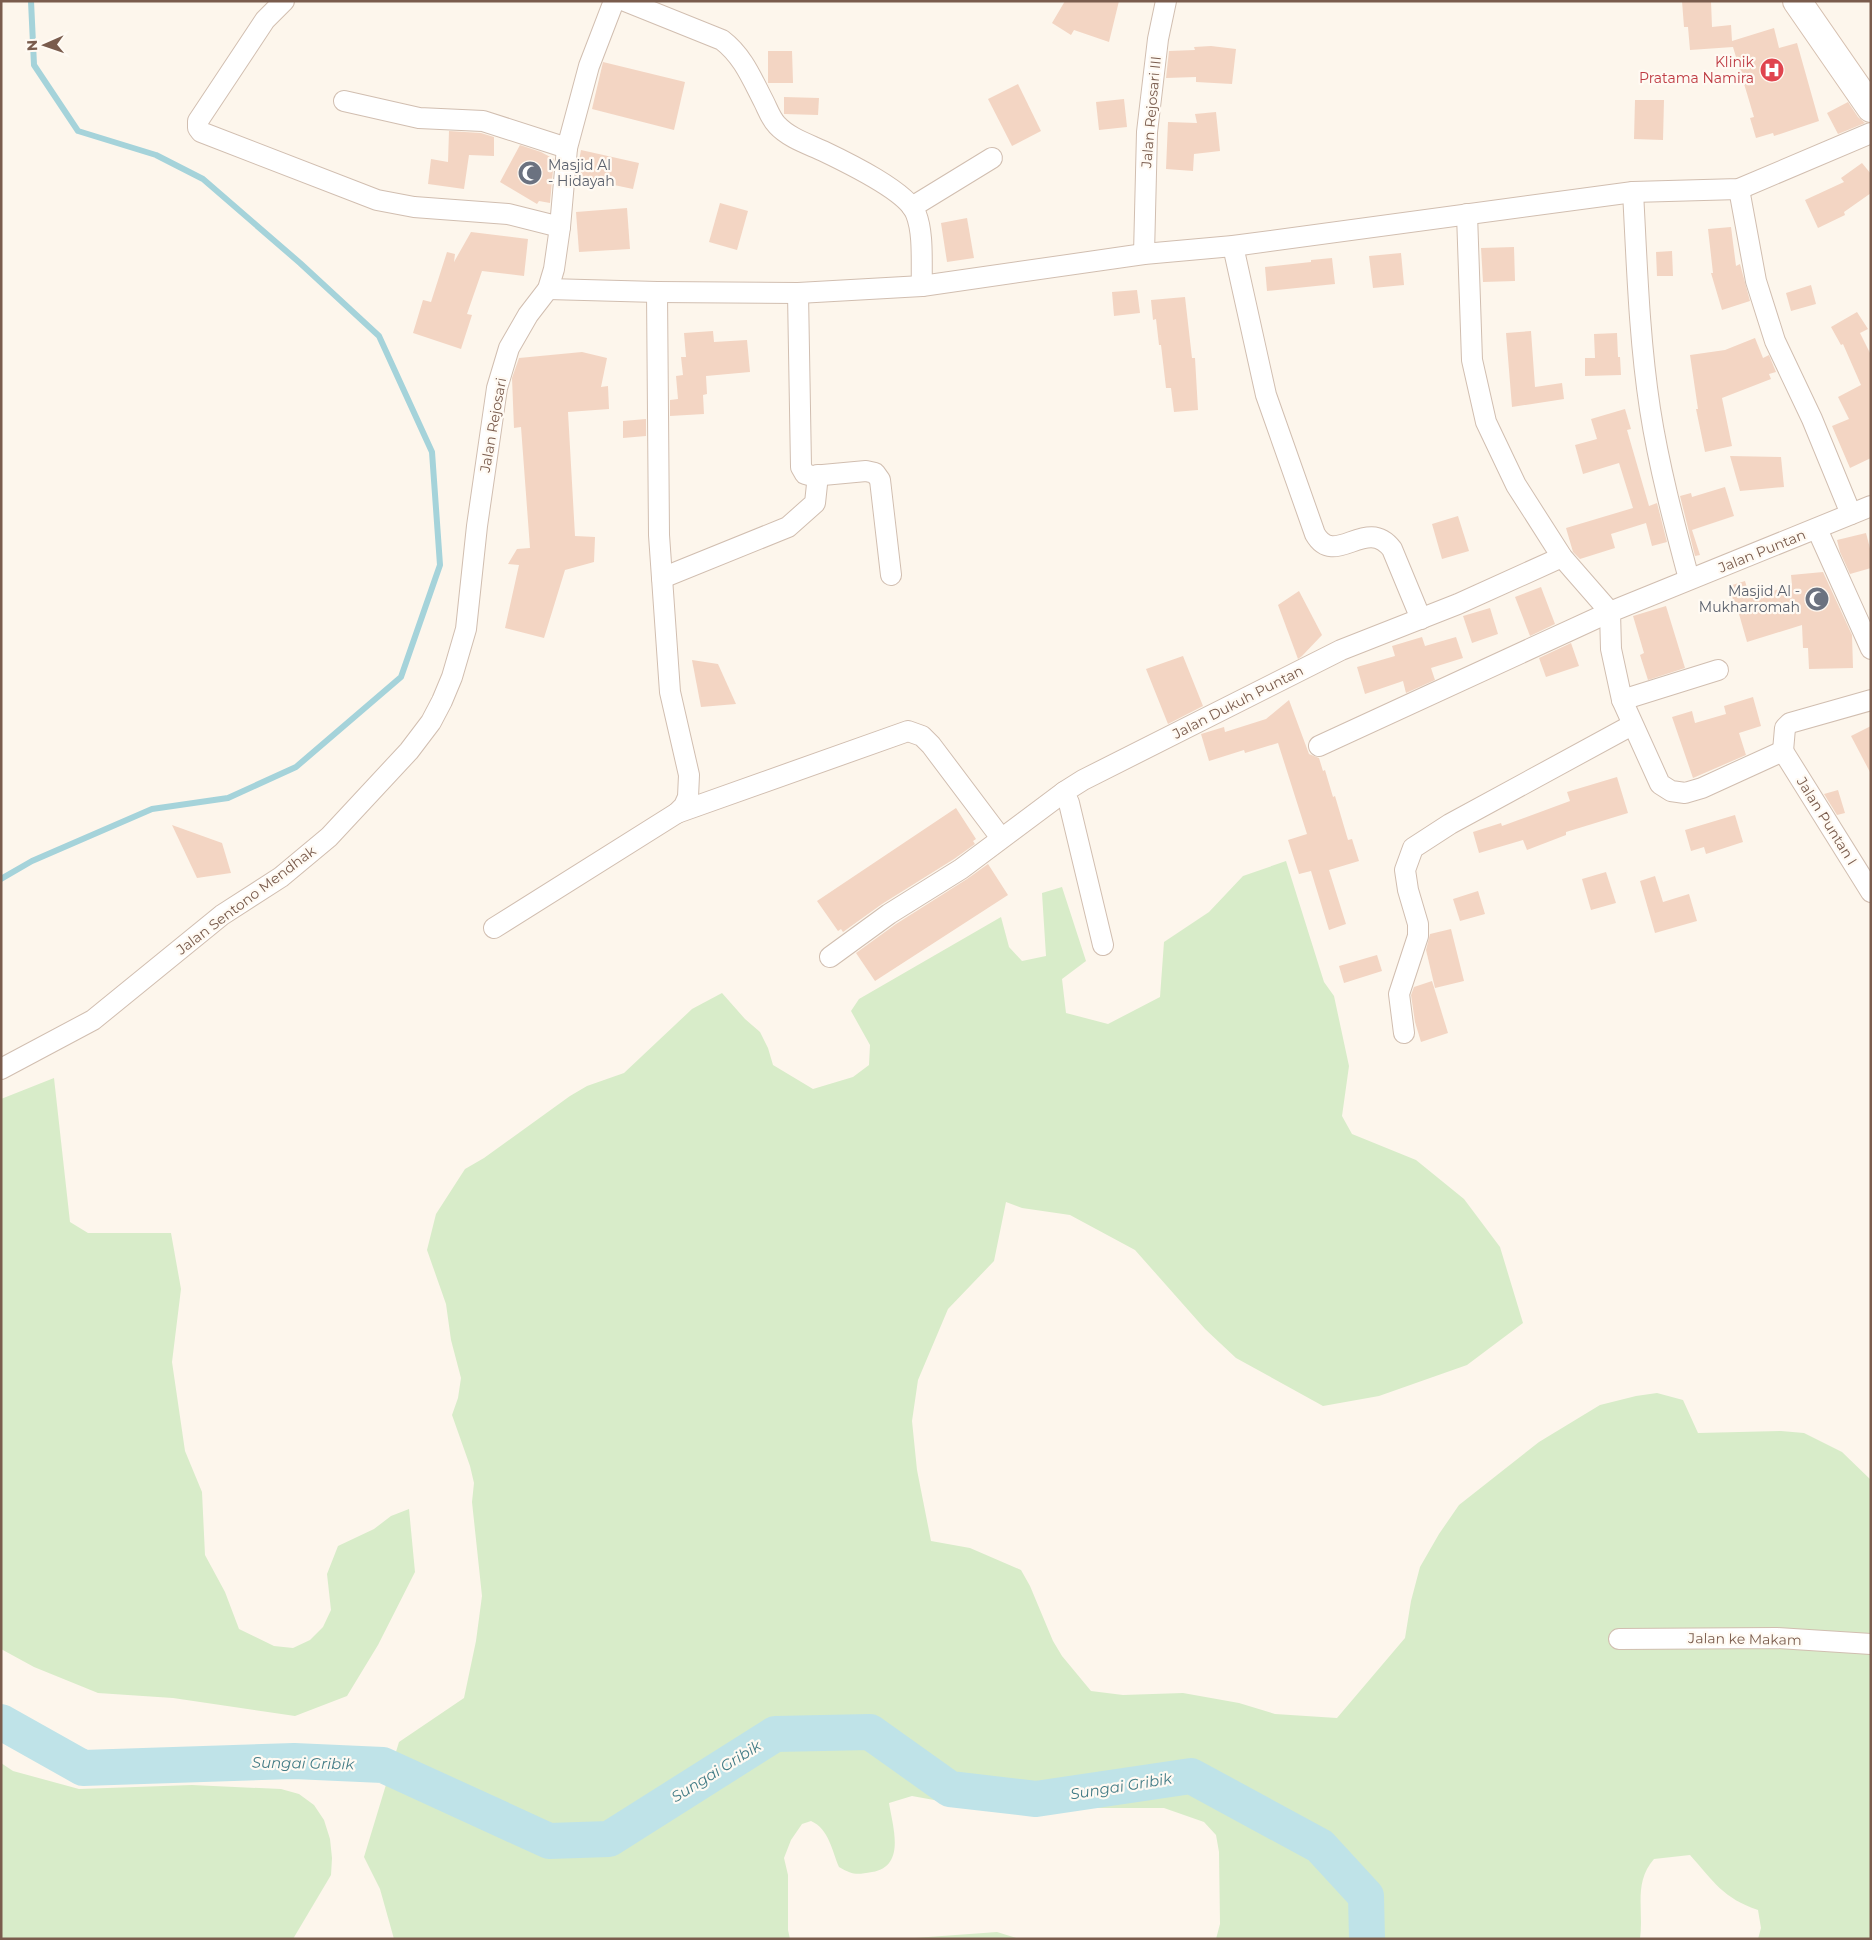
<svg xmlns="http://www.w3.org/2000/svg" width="1872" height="1940" viewBox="0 0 1872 1940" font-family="Montserrat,sans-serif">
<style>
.green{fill:#d8ecc9}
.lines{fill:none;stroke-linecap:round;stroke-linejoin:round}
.stream{stroke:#a5d3da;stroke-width:6}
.river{stroke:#bfe3e8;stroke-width:36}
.building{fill:#f3d5c3}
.street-casing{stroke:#d1beb0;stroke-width:22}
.secondary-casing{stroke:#d6c0b0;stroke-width:30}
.street{stroke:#fff;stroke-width:20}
.secondary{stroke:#fff;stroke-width:28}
.labels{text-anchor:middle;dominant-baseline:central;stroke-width:4.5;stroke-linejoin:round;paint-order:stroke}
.health-label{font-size:14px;fill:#be3a42;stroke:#fffaf3;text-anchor:end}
.street-label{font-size:14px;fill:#7a5c4d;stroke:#fffaf3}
.worship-label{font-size:14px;fill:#5b616d;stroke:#fffaf3;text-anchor:start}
.water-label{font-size:15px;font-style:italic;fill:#437c86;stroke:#fffaf3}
</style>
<rect width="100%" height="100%" fill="#fdf6ec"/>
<g class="green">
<path d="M1286,861l38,121 10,14 15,70 -7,50 10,18 64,26 48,39 36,48 23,76 -56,42 -88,31 -56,10 -87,-48 -31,-29 -70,-79 -65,-35 -48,-7 -16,-6 -12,59 -46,48 -30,71 -6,41 5,49 14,71 39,7 51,22 9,16 23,55 9,15 29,35 32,4 60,-2 56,10 36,11 62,4 68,-80 6,-37 9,-34 19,-33 20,-29 80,-63 61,-37 36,-9 21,-3 26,7 15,33 83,-2 23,2 38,19 29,28v459h-113l3,-11 -3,-18c-35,-12 -44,-28 -68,-55l-36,4c-21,24 -10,51 -14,80h-424l4,-15 -1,-72 -3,-17 -12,-13 -40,-14h-107l-101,-4 -44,-8 -23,7c4,25 17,63 -17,69 -16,3 -19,3 -33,-5 -7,-16 -10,-38 -28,-46l-9,3 -11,16 -7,18 4,17v55l2,9h-396l-14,-50 -16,-32 35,-115 65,-44 12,-57 6,-45 -10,-94 2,-19 -4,-17 -18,-51 6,-17 3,-20 -10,-38 -5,-36 -19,-54 9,-36 29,-45 19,-11 86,-62 17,-10 37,-13 68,-64 30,-16 23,26 15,13 8,16 5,17 40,24 40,-12 16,-12 1,-20 -19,-34 8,-12 142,-82 8,30 13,14 24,-5 -4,-63 20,-6 24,74 -24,18 4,34 42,11 52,-27 4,-55 45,-30 34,-36z"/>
<polygon points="54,1078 70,1222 88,1233 171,1233 181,1289 172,1362 185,1451 202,1492 205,1555 225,1592 239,1629 274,1646 293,1648 310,1640 323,1627 331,1610 327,1574 338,1546 374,1529 391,1516 409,1509 415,1572 378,1645 347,1696 295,1716 173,1698 98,1693 34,1667 1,1649 1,1099"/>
<polygon points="1,1763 13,1771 79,1789 192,1785 281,1789 299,1794 314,1805 324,1820 330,1839 332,1858 331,1875 293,1939 1,1939"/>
<polygon points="997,1932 1020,1939 901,1939"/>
</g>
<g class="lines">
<polyline class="stream" points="1,879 32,861 152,809 228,798 296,767 401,677 440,565 432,452 379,336 300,263 203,179 156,155 78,131 34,65 31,1"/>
<polyline class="river" points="1,1722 83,1768 294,1761 383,1765 549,1841 609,1839 775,1734 870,1732 950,1789 1036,1799 1191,1776 1320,1846 1366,1896 1367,1939"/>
</g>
<g class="building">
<polygon points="1065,1 1119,1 1109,42 1074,30 1071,35 1052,23"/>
<polygon points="1682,1 1711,1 1712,27 1731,25 1732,41 1774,28 1779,48 1797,43 1819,121 1774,136 1773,133 1756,138 1750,118 1754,117 1733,47 1690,50 1688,27 1684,27"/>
<polygon points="1211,46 1236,49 1232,84 1196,82 1196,77 1166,78 1169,51 1195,50 1194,47"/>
<polygon points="768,51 792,51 793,83 768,83"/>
<polygon points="603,62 685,82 674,130 592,109"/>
<polygon points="1018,84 1041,131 1012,146 988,99"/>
<polygon points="784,97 819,98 818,115 784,114"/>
<polygon points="1124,99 1127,127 1099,130 1096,102"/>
<polygon points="1635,100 1664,100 1663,140 1634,139"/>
<polygon points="1848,102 1858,117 1865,123 1838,134 1827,113"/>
<polygon points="1216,112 1220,151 1194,154 1193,171 1166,169 1168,122 1197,123 1195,114"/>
<polygon points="449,131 481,133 494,137 494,156 469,155 464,189 428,184 431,159 448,162"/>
<polygon points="520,145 541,152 554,159 550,203 539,201 537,204 500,182"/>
<polygon points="581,150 639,163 633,189 576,177"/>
<polygon points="1862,163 1871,174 1871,193 1844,212 1845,215 1818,228 1805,200 1844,182 1841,178"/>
<polygon points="720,203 748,211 737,250 709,242"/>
<polygon points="627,208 630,249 579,252 576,212"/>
<polygon points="967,218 974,258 947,262 941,223"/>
<polygon points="1731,227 1736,266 1740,264 1750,301 1722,310 1711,273 1713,273 1708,229"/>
<polygon points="471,232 528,239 524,276 482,271 467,314 472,315 461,349 413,333 423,300 431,302 447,252 455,254 454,262"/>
<polygon points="1514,247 1515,281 1483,282 1481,248"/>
<polygon points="1672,251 1673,276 1657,276 1656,252"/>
<polygon points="1401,253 1404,285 1373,288 1369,256"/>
<polygon points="1332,258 1335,284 1267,291 1265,267 1311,262 1311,260"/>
<polygon points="1811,285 1816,304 1791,311 1786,293"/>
<polygon points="1137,290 1140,313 1114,316 1112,292"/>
<polygon points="1185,297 1192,358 1195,358 1198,410 1174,412 1171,388 1166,388 1161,345 1159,345 1156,319 1153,320 1151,300"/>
<polygon points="1857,312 1868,329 1860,333 1871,355 1871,458 1850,468 1832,426 1849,419 1838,397 1861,385 1843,344 1841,345 1831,327"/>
<polygon points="713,331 714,342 747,340 750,372 706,376 707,394 703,395 704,414 670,416 670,400 678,399 676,376 683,375 681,357 686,357 684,333"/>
<polygon points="1531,331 1535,387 1562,383 1564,399 1512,407 1506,333"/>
<polygon points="1617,333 1618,357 1620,357 1621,375 1585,376 1585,358 1595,358 1594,334"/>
<polygon points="1755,338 1763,358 1769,355 1776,372 1769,374 1771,379 1722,398 1732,446 1705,452 1696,409 1698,409 1690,355 1725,350"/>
<polygon points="582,352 607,358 601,387 608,386 609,409 568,412 575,536 595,537 594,562 565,570 544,638 505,628 519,565 508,564 517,549 530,548 521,427 514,428 512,378 519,358"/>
<polygon points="1625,409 1631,429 1627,430 1640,475 1649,506 1657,503 1667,542 1652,546 1646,523 1611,534 1615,548 1580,559 1573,552 1566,528 1633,508 1619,463 1583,474 1575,445 1597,439 1591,419"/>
<polygon points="646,419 646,436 623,438 623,421"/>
<polygon points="1730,456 1781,457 1784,487 1740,491"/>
<polygon points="1725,487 1734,516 1692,530 1700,555 1695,556 1680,496 1691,493 1692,497"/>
<polygon points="1458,516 1469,551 1442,559 1432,524"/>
<polygon points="1866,533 1871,552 1871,568 1850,574 1840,552 1837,540"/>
<polygon points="1823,572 1852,635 1853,668 1809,669 1808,648 1803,648 1802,625 1747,642 1739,614 1737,614 1729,586 1745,581 1750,598 1792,585 1791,575"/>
<polygon points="1541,587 1555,624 1530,636 1515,597"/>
<polygon points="1299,591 1322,635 1302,656 1298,659 1278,605"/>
<polygon points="1666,606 1685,668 1648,680 1640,655 1644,653 1633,616"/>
<polygon points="1490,608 1498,634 1472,643 1463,616"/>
<polygon points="1422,637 1425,646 1456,637 1463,658 1431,668 1435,680 1406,693 1403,681 1365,694 1357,667 1395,656 1392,646"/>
<polygon points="1571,643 1579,666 1546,677 1539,658"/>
<polygon points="1183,656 1203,706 1168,724 1146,669"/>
<polygon points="692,660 718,664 736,704 701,707"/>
<polygon points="1753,697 1761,726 1739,733 1746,755 1693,778 1672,717 1692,711 1695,723 1726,714 1724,706"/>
<polygon points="1289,700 1309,754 1319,758 1323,771 1325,770 1333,797 1335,796 1348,840 1352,839 1359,861 1329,870 1346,924 1329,930 1311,871 1299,874 1288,840 1307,834 1278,743 1245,753 1244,750 1209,761 1201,734 1224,727 1225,732 1266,719"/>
<polygon points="1871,726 1871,774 1851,736"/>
<polygon points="1617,777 1628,813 1566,832 1566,835 1527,850 1523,840 1479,853 1473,832 1501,823 1502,826 1570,801 1567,792"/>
<polygon points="1838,790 1845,813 1837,815 1824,794"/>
<polygon points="956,808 976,839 973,841 975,844 954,859 882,904 843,932 841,929 838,931 817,901"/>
<polygon points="1735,815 1743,842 1706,854 1704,847 1691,851 1685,830"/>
<polygon points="172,825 222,843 231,873 197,878"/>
<polygon points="988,864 1008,895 875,981 856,953 896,924 967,879"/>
<polygon points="1606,872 1616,903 1591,910 1582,879"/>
<polygon points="1655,876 1663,902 1689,894 1697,921 1655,933 1640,881"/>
<polygon points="1478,891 1485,914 1460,921 1453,899"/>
<polygon points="1451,929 1464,981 1435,988 1426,950 1430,934"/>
<polygon points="1377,955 1382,971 1344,983 1339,966"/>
<polygon points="1432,981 1448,1033 1421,1042 1415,1022 1411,995 1414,987"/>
</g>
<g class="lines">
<defs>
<g id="street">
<polyline points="284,1 265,20 198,121 198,128 201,132 377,200 414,207 508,214 560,227"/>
<path d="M625,1l97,39c21,16 30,39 42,62 4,8 7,17 13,23 12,13 31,19 46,26 23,11 85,41 93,63 8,20 5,51 6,72"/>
<polyline points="344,101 419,118 483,121 567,148"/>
<polyline points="1739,189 1756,281 1775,341 1812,419 1851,514"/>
<path d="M1633,192c4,73 6,145 17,217 9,58 24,114 39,170"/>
<polyline points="912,207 992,158"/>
<path d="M1233,246l33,149 49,139c20,35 51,-19 77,15l29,70"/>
<polyline points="1144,254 1147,132 1158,39 1166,1"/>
<polyline points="548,289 657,292 798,293 922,286 1144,254 1233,246 1633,192 1739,189 1871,133"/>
<polyline points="798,293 801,467 805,474 812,476 866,471 875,473 880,480 891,575"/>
<polyline points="1817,529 1871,649"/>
<polyline points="662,578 788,527 815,503 818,475"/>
<polyline points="1622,700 1718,670"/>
<polyline points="1319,746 1610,612 1562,557 1516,485 1486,422 1472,360 1467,214"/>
<polyline points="1783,751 1702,788 1685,793 1671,791 1660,784 1622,700 1611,649 1610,612 1871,506"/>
<polyline points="1783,751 1871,892"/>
<polyline points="1783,751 1785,728 1790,723 1871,700"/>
<polyline points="677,813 908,731 922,736 931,745 1001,838"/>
<polyline points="494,928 677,813 684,806 688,797 689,775 670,692 659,535 657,292"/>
<polyline points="1103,945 1069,803 1064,792 1083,780 1341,650 1458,604 1562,557"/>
<polyline points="830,957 889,914 961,869 1064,792"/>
<polyline points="1404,1033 1399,994 1418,936 1418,924 1408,890 1405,870 1413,848 1450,824 1632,725"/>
<polyline points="1,1069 93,1020 222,915 281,877 329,837 409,751 431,722 442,701 452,677 466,629 477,526 497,388 509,348 528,315 548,289 554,269 560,227 567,148 589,66 614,1"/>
<polyline points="1619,1639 1777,1638 1871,1644"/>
</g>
<polyline id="secondary" points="1797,1 1871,108"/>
</defs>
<use href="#street" class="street-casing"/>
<use href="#secondary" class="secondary-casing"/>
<use href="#street" class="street"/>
<use href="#secondary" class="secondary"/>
</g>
<defs>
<symbol id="hospital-disc" viewBox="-11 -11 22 22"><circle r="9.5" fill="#e0444e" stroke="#fffaf3"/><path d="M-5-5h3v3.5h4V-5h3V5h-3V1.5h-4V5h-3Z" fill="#fff"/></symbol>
<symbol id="mosque-disc" viewBox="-11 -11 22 22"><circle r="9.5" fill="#6b7280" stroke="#fffaf3"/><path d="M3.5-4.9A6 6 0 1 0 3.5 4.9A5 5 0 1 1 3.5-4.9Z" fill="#fff"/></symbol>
</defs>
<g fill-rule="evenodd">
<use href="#hospital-disc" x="1758" y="56" width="28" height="28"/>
<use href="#mosque-disc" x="516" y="159" width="28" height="28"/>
<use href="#mosque-disc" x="1803" y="585" width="28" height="28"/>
</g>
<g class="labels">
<g class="health-label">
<text x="1754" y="62">Klinik<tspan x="1754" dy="16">Pratama Namira</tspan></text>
</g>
<g class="street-label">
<text transform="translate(1151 112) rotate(-85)">Jalan Rejosari III</text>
<text transform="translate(493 425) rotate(-80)">Jalan Rejosari</text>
<text transform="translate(1762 551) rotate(-22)">Jalan Puntan</text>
<text transform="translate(1238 702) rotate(-27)">Jalan Dukuh Puntan</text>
<text transform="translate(1827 821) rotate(58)">Jalan Puntan I</text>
<text transform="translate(246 900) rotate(-37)">Jalan Sentono Mendhak</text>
<text transform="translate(1745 1639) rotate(1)">Jalan ke Makam</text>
</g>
<g class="worship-label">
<text x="548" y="165">Masjid Al<tspan x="548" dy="16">- Hidayah</tspan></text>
<text x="1800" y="591" text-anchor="end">Masjid Al -<tspan x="1800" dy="16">Mukharromah</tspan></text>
</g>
<g class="water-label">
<text transform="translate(303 1763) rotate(1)">Sungai Gribik</text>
<text transform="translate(716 1771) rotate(-32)">Sungai Gribik</text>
<text transform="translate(1121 1786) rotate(-9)">Sungai Gribik</text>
</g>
</g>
<rect width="1872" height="1940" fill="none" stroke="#7a5c4d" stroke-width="5"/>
<g transform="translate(45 45) rotate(268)" stroke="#fffaf3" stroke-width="4" paint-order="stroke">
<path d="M0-4L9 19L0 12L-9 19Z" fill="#7a5c4d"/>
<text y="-8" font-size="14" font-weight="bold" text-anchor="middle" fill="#7a5c4d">N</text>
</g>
</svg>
